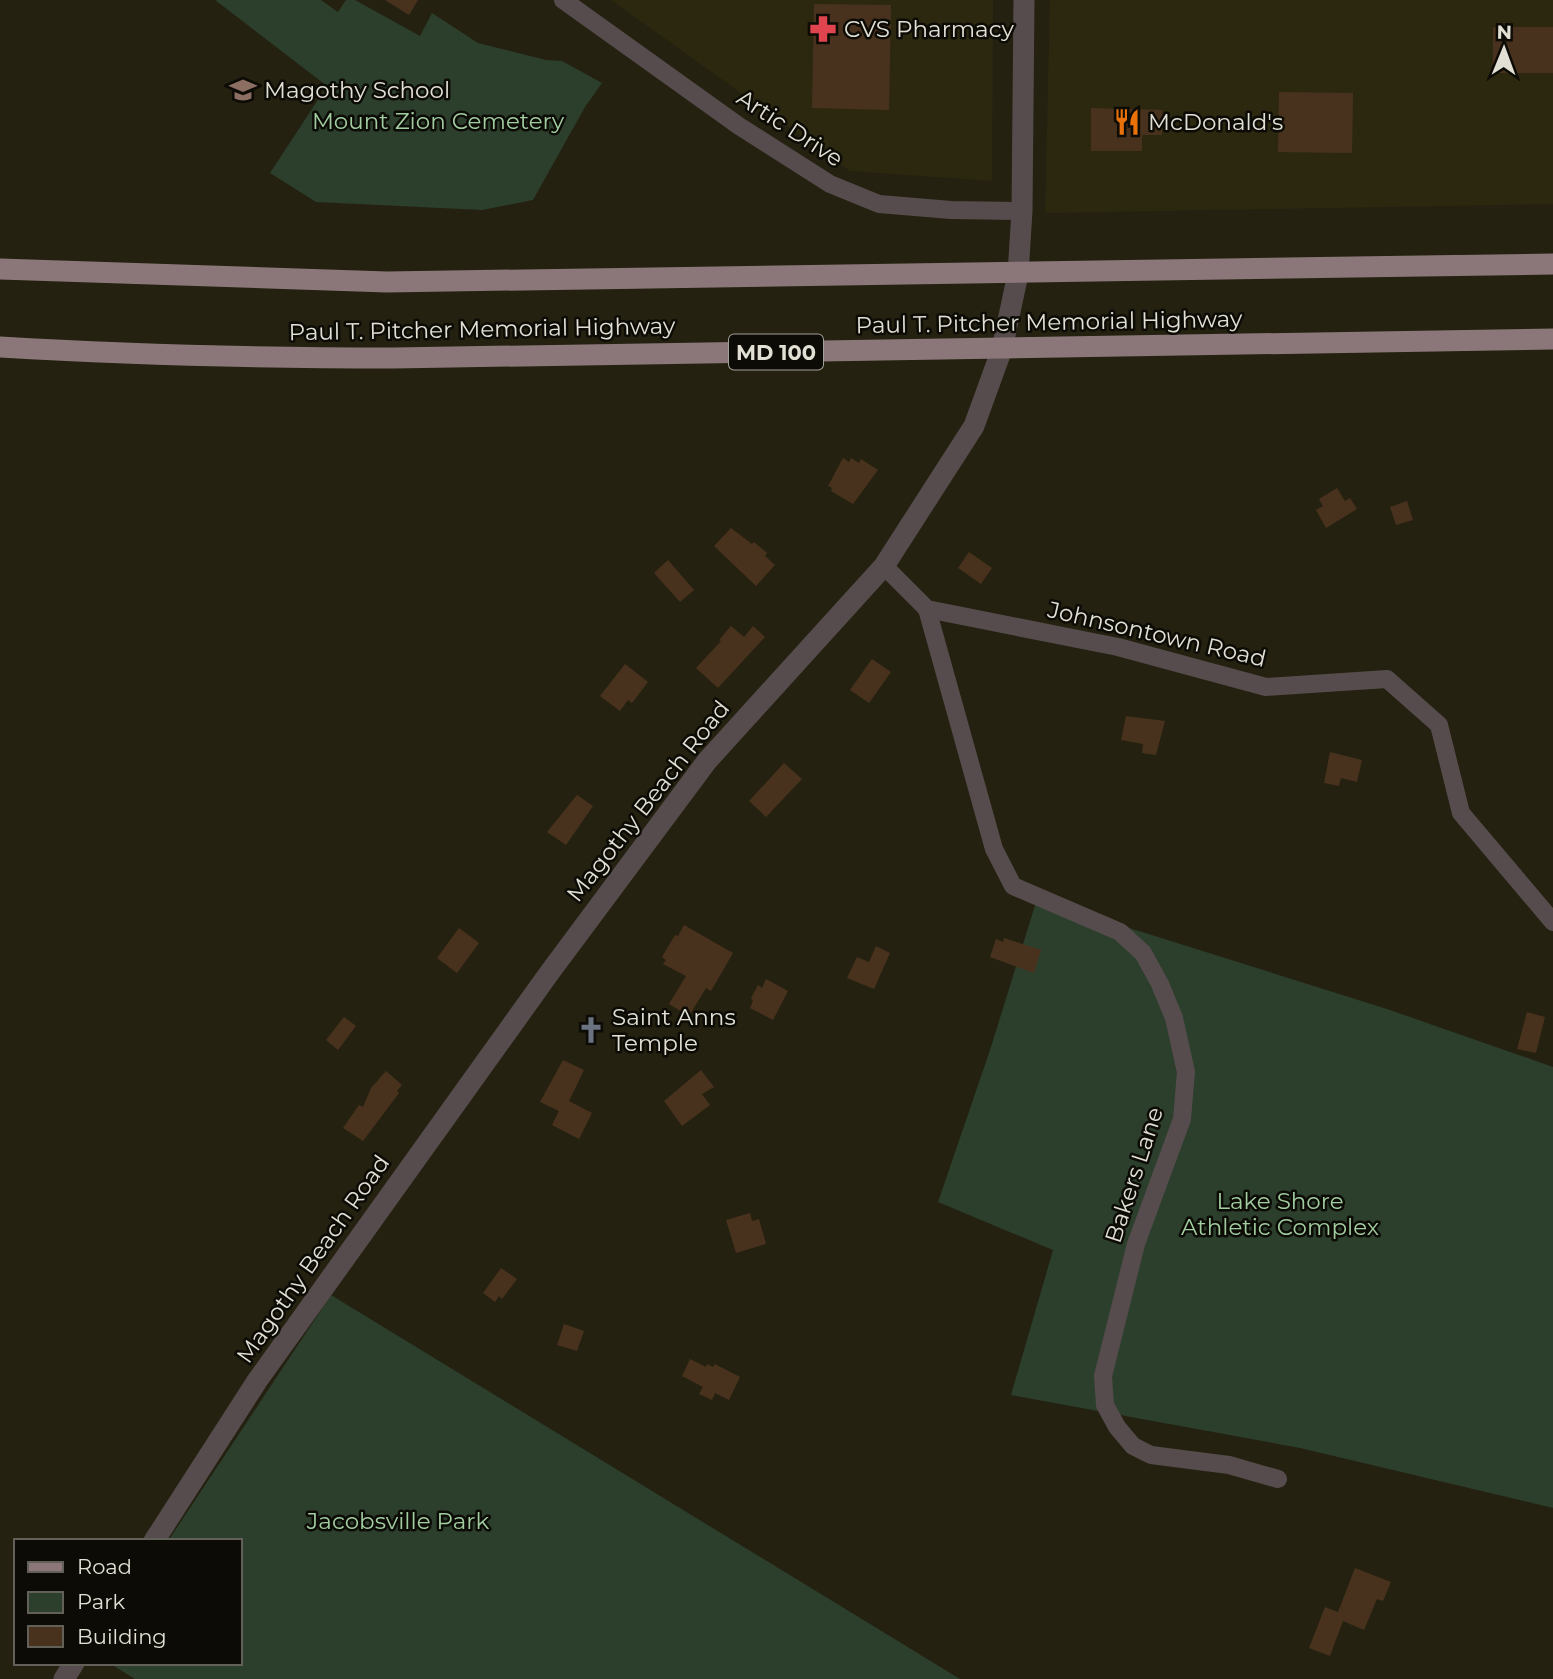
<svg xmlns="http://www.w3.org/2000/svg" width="1553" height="1679" viewBox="0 0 1553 1679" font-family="Montserrat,sans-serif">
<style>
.built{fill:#2c2810}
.green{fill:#2c3e2c}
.building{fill:#49321d}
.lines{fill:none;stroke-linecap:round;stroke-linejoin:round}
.minor{stroke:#564c4d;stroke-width:18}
.tertiary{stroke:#564c4d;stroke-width:21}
.primary{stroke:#8b7779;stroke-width:21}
.labels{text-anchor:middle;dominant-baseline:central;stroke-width:5;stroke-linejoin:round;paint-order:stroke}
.shield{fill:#0c0b05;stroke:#a2a097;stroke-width:2}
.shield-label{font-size:21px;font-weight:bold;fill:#e2e0d5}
.poi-label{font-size:23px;fill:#e2e0d5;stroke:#0c0b05;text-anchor:start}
.park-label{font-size:23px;fill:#a1cda0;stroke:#0c0b05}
.street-label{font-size:23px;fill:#e2e0d5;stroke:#0c0b05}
</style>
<rect width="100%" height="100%" fill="#242110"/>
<g class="built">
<polygon points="611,0 993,0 992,181 850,171"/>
<polygon points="1050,0 1553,0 1553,204 1045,213"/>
</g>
<g class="green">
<polygon points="215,0 321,0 338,12 346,0 355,0 420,36 432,13 478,43 546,60 562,61 602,83 585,107 533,200 482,210 316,202 270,173 327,86"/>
<polygon points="1037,899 1387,1009 1553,1067 1553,1508 1300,1448 1011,1395 1053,1250 938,1202 990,1050"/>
<polygon points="331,1295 960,1679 135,1679 109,1663 240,1663 240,1541 168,1541"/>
</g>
<g class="building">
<polygon points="385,0 418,0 409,15"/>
<polygon points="814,4 891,5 889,110 812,108"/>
<rect x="1493" y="27" width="60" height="46"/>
<polygon points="1279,92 1353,93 1352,153 1278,152"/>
<polygon points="1091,108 1162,110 1162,135 1142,135 1142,151 1091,151"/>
<polygon points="843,458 849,462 851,458 859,463 861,459 878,470 853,504 831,491 832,488 828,486"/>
<polygon points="1337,488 1345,501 1350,498 1357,509 1326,528 1316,510 1323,506 1319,499"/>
<polygon points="1407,501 1413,520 1396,525 1390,507"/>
<polygon points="731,528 752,544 754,542 767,553 765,556 775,565 756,586 714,546"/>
<polygon points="969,552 992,568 981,584 958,568"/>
<polygon points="668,560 694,590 680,602 654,573"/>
<polygon points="731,626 744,637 753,626 765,637 718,688 696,668 721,641 719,640"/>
<polygon points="872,659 891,672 869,703 850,690"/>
<polygon points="625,664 648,682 632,703 628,700 620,711 600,696"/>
<polygon points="1126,716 1165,721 1156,755 1142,753 1143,744 1121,740"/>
<polygon points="1330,752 1362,760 1357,782 1341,778 1339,786 1324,783"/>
<polygon points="784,763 802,779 766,817 749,801"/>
<polygon points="577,795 593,806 566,845 547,832"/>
<polygon points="684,925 733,953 711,991 706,988 689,1016 669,1004 686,976 663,964 666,960 662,957 675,935 678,936"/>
<polygon points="459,928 479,943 457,973 437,958"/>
<polygon points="1004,938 1041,950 1034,973 990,957 996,939 1003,942"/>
<polygon points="876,946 890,953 874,989 847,978 857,957 869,962"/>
<polygon points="766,979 788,991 773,1020 750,1008 753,1001 751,998 758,985 762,988"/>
<polygon points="1527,1012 1545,1017 1536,1053 1517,1049"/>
<polygon points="344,1017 356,1026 338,1050 326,1040"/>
<polygon points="563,1060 584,1070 569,1101 592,1113 579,1139 552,1125 559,1111 540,1102"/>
<polygon points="701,1070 714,1087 702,1094 710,1105 682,1126 664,1101"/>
<polygon points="386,1071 402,1085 397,1091 399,1093 363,1141 343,1128 359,1105 363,1107 371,1088"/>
<polygon points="750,1213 752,1221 759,1219 766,1244 736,1253 726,1220"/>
<polygon points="501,1268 517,1279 502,1299 499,1296 495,1302 483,1293"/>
<polygon points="564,1324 584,1331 577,1351 557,1345"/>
<polygon points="690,1359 706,1367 707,1364 713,1367 715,1364 740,1377 729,1400 715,1393 712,1400 699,1394 703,1387 682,1376"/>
<polygon points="1355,1568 1391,1582 1383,1601 1377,1599 1364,1630 1343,1621 1330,1656 1309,1648 1325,1607 1338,1612"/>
</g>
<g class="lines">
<g class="minor">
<polyline points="563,0 739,126 830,184 879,204 951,210 1022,211"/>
<polyline points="884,566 927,609 1118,647 1266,687 1387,679 1439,725 1461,813 1553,922"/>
<polyline points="927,609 994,849 1013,886 1120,932 1143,953 1160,984 1174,1018 1186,1072 1182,1119 1136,1244 1103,1376 1105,1405 1117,1427 1133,1446 1151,1455 1229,1465 1278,1479"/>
</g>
<g class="tertiary">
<polyline points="154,1541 257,1381 550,972 707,761 884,566 974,426 1002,349 1018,274 1022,211 1024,0"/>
<polyline points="64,1679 74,1663"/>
</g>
<g class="primary">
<polyline points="0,269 387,282 1553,264"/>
<path d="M0,347c131,8 262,11 394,11l1159,-19"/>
</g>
</g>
<defs>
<symbol id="pharmacy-bare" viewBox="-9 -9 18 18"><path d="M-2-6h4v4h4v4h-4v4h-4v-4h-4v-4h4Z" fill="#e0444e" stroke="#0c0b05" stroke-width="2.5" paint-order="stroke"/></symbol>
<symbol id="school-bare" viewBox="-9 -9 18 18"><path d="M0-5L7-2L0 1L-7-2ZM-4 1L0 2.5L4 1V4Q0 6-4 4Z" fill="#8d6e63" stroke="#0c0b05" stroke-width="2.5" paint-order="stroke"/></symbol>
<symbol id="restaurant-bare" viewBox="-9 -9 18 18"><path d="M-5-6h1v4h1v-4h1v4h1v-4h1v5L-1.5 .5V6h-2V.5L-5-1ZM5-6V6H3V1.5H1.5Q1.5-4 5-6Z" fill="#e8710a" stroke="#0c0b05" stroke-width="2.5" paint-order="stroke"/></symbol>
<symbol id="church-bare" viewBox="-9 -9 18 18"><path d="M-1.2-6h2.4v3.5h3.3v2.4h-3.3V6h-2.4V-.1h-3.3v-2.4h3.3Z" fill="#6b7280" stroke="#0c0b05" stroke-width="2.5" paint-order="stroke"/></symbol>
</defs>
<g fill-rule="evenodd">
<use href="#pharmacy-bare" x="804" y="10" width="38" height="38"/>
<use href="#school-bare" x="224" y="71" width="38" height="38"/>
<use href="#restaurant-bare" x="1108" y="103" width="38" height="38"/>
<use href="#church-bare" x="572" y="1011" width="38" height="38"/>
</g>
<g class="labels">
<rect class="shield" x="729" y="334.5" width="94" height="35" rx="5"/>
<g class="shield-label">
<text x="776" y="352">MD 100</text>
</g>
<g class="poi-label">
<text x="844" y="29">CVS Pharmacy</text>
<text x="264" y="90">Magothy School</text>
<text x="1148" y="122">McDonald's</text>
<text x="612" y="1017">Saint Anns<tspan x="612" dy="26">Temple</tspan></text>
</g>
<g class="park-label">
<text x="438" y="121">Mount Zion Cemetery</text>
<text x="1280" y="1201">Lake Shore<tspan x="1280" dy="26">Athletic Complex</tspan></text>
<text x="398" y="1521">Jacobsville Park</text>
</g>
<g class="street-label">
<text transform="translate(790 128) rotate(33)">Artic Drive</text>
<text transform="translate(1049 322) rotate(-1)">Paul T. Pitcher Memorial Highway</text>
<text transform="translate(482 329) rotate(-1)">Paul T. Pitcher Memorial Highway</text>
<text transform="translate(1157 634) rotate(13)">Johnsontown Road</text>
<text transform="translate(648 801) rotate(-52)">Magothy Beach Road</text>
<text transform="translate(1134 1175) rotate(-72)">Bakers Lane</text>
<text transform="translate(313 1259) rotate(-55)">Magothy Beach Road</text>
</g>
</g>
<rect x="14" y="1539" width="228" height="126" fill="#0c0b05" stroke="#626058" stroke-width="2"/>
<rect x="28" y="1562" width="35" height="10" fill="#8b7779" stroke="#626058" stroke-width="2"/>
<text x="77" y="1574" font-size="21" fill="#e2e0d5">Road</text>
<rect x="28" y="1592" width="35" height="21" fill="#2c3e2c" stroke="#626058" stroke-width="2"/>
<text x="77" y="1609" font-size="21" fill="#e2e0d5">Park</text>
<rect x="28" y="1626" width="35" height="21" fill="#49321d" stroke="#626058" stroke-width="2"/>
<text x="77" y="1644" font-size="21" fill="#e2e0d5">Building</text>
<g transform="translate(1504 49) rotate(1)" stroke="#0c0b05" stroke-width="5" paint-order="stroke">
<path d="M0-5L12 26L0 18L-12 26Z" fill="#e2e0d5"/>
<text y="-10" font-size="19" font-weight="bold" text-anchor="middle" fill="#e2e0d5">N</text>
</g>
</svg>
